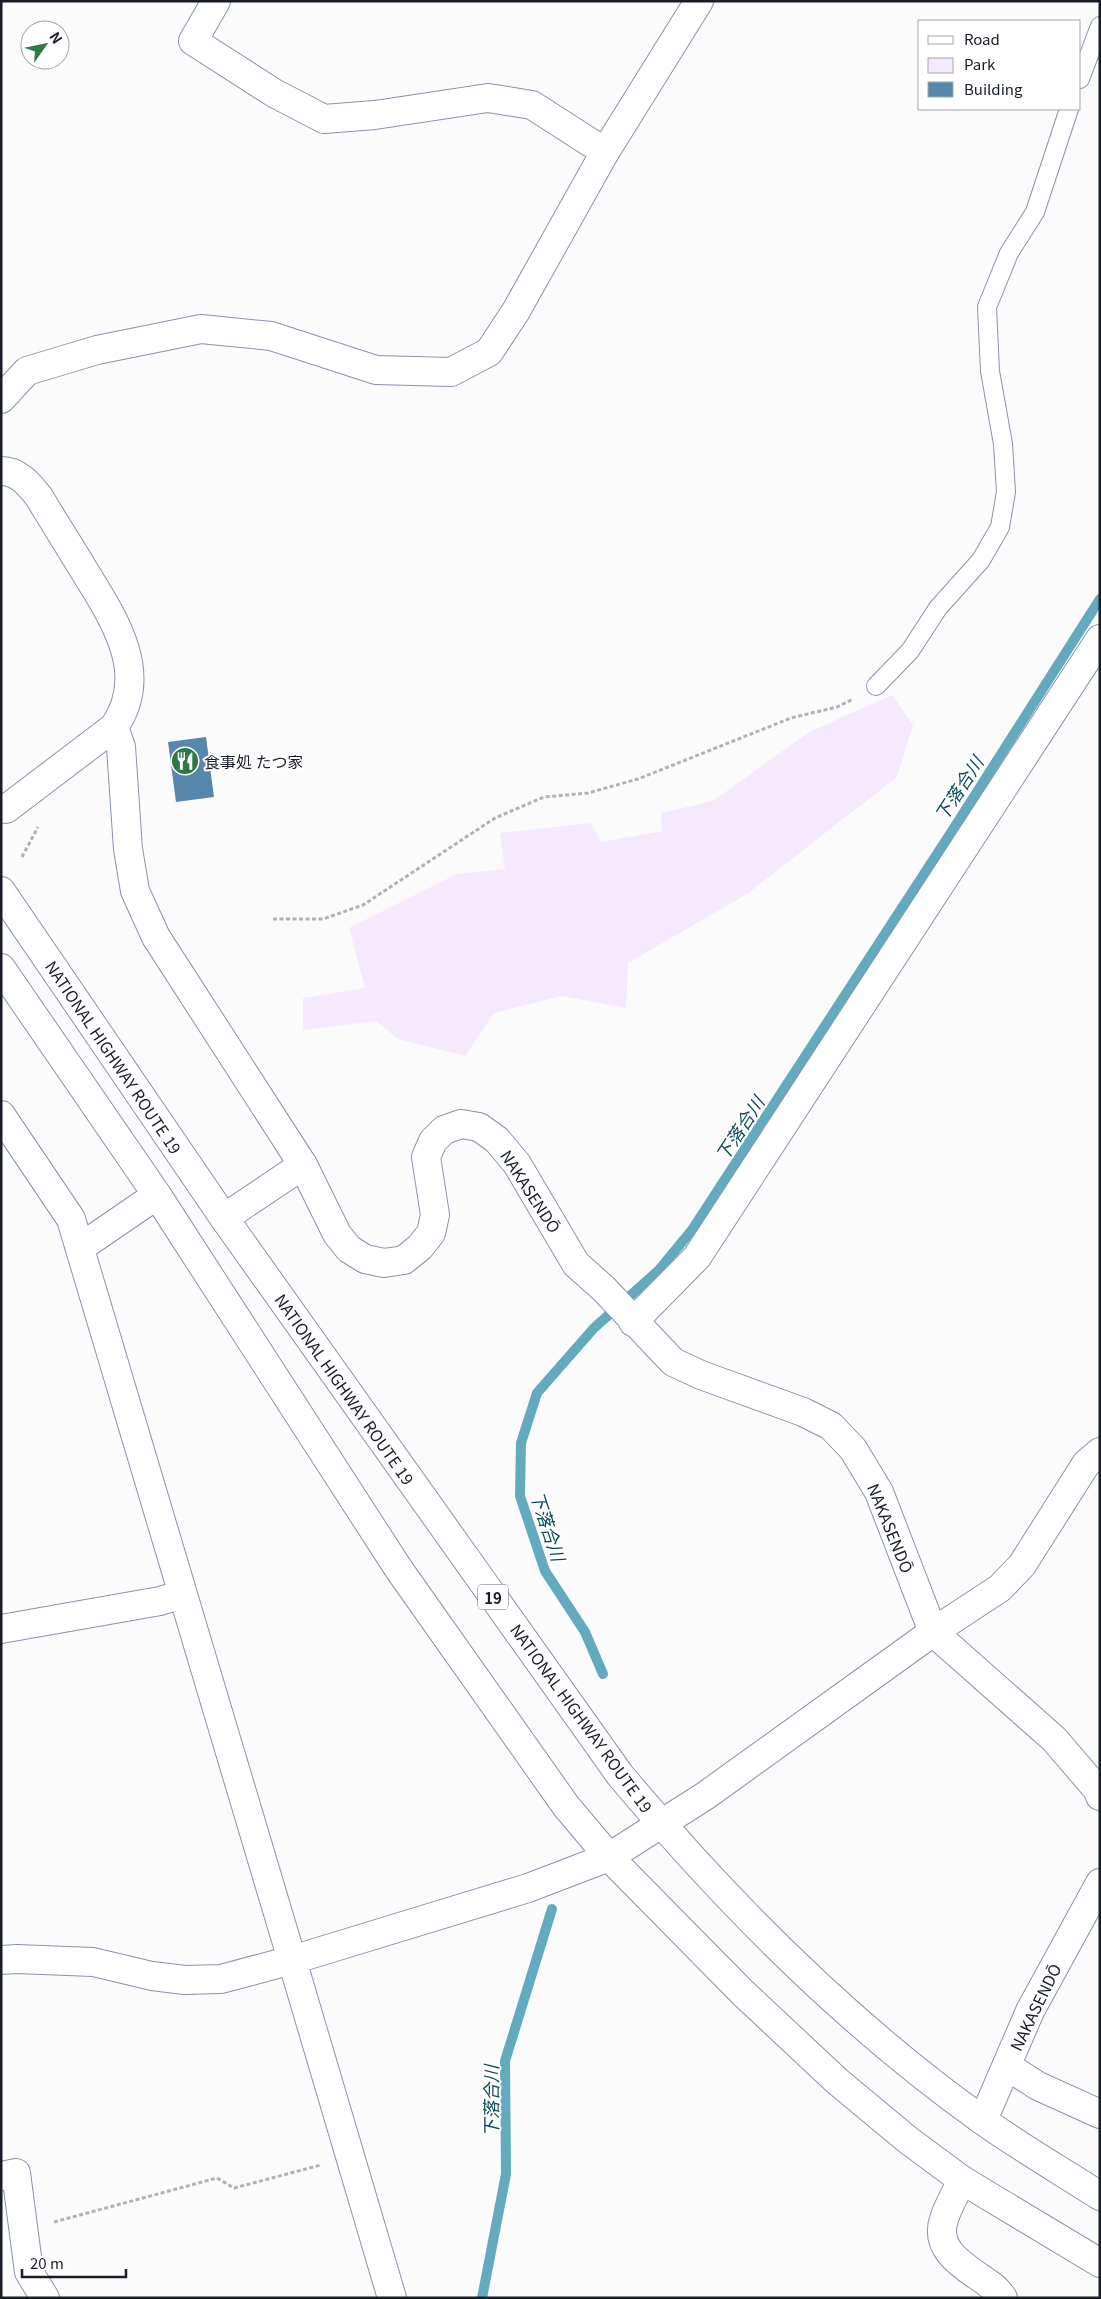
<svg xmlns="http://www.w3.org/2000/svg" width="1101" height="2299" viewBox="0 0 1101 2299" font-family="Georgia,'Noto Sans JP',serif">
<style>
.green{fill:#f5e9fd}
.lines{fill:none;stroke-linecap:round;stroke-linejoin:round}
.stream{stroke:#64aabf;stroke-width:10}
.building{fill:#5787ac}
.service-casing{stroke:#8793ad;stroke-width:20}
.minor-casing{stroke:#8793ad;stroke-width:30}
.tertiary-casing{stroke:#8793ad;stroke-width:30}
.trunk-casing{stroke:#8793ad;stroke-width:30}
.path{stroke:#b0b2b5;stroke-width:3;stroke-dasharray:4 2.5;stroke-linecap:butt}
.service{stroke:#fff;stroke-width:18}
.minor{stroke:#fff;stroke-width:28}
.tertiary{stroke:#fff;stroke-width:28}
.trunk{stroke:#fff;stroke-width:28}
.labels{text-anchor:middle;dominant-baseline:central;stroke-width:4;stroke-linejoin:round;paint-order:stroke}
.shield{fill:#fff;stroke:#5d6168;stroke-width:1}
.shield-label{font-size:15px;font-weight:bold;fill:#181d27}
.poi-label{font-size:16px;fill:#181d27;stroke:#fff;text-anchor:start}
.street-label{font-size:16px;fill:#181d27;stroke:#fff}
.water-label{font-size:18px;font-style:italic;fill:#0b4a5a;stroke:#fff}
</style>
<rect width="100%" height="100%" fill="#fbfbfb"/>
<polygon class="green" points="892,695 913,725 897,777 747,894 628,963 626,1008 562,996 494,1013 465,1056 398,1039 376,1021 303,1030 303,998 365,988 349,928 457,874 505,869 500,833 591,823 601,842 662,831 661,813 713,801 809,732"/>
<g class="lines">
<g class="stream">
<polyline points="603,1674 585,1632 545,1571 520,1496 521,1443 537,1393 594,1328 659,1270 692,1230 954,828 1100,599"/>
<polyline points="482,2298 506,2174 505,2061 552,1909"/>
</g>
</g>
<polygon class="building" points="206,737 214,797 176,802 168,742"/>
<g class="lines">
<defs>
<g id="service">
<polyline points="1080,79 1100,26"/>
<polyline points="876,686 910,651 938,608 981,560 1000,527 1006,492 1003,444 990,371 987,307 1009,253 1035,212 1069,109"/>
</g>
<g id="minor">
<polyline points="216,1 193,41 274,93 324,119 375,115 488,98 532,105 605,152"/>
<polyline points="1,399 27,371 97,350 201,329 271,336 376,370 451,372 489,352 516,311 605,152 699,1"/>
<polyline points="303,1165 337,1234 349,1249 365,1259 384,1263 404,1260 420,1247 431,1233 435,1215 426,1157 433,1141 444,1130 461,1124 479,1127 497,1140 517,1164 576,1264 604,1289 673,1362 701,1375 803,1412 831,1426 853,1449 879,1492 933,1632 1054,1739 1097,1789 1100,1796"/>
<polyline points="633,1322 697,1257 1100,639"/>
<polyline points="1,1629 160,1601 182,1594"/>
<polyline points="1,1960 17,1959 93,1962 152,1976 185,1980 221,1979 292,1960 528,1888 609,1857 705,1796 933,1632 1000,1588 1022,1565 1086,1464 1100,1452"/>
<polyline points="292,1960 392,2298"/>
<polyline points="1007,2066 1038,2086 1100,2114"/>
<polyline points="983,2120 1030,2011 1100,1883"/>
<polyline points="1,2176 16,2173 29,2272 45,2298"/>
<path d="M962,2180c-6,13 -14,26 -18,39 -11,33 24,49 45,65 6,3 10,9 14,14"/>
</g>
<g id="tertiary">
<path d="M1,471c17,0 28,13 38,26 15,25 31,50 46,75 29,47 66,102 29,155l-108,82"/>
<polyline points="114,727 121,747 128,849 135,891 156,937 303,1165 224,1218"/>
<polyline points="1,1115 71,1219 292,1960"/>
<polyline points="81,1247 157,1195"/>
</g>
<g id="trunk">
<path d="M1,891l223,327 396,557c107,128 226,248 362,345 38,27 79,51 118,76"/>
<polyline points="1,968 157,1195 398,1568 566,1806 609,1857 743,1993 837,2081 908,2140 962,2180 1100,2263"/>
</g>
</defs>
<use href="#service" class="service-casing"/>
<use href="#minor" class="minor-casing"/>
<use href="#tertiary" class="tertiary-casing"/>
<use href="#trunk" class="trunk-casing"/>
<g class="path">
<polyline points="22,857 38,827"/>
<polyline points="273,919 323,919 363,905 495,818 544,797 588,793 638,779 791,718 837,707 853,699"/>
<polyline points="54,2222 217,2178 234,2188 321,2165"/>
</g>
<use href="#service" class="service"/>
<use href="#minor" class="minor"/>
<use href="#tertiary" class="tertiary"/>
<use href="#trunk" class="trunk"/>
</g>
<defs>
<symbol id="restaurant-disc" viewBox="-11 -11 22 22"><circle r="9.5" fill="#307845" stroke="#fff"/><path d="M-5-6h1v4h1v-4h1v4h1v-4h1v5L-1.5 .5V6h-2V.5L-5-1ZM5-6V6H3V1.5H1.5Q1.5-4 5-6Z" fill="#fff"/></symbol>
</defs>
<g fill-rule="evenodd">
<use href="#restaurant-disc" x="169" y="745" width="32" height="32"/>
</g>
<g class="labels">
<rect class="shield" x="478" y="1584.5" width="30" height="25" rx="4"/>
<g class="shield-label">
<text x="493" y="1597">19</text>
</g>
<g class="poi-label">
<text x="204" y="761">食事処 たつ家</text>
</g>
<g class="street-label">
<text transform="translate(114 1057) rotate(56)">NATIONAL HIGHWAY ROUTE 19</text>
<text transform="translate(531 1191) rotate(57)">NAKASENDŌ</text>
<text transform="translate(345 1389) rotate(55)">NATIONAL HIGHWAY ROUTE 19</text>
<text transform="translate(891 1528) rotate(68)">NAKASENDŌ</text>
<text transform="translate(582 1718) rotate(54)">NATIONAL HIGHWAY ROUTE 19</text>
<text transform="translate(1035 2007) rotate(-64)">NAKASENDŌ</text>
</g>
<g class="water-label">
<text transform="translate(958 788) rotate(-57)">下落合川</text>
<text transform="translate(739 1128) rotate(-57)">下落合川</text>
<text transform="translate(549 1526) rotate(72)">下落合川</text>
<text transform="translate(490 2101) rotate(-90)">下落合川</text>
</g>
</g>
<rect width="1101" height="2299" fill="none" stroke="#181d27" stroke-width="5"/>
<rect x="918" y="20" width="162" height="90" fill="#ffffff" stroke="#a3a5a9"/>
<rect x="928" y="36" width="25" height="8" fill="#ffffff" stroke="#a3a5a9"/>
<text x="964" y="45" font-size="15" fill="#181d27">Road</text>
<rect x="928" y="58" width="25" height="15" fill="#f5e9fd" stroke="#a3a5a9"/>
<text x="964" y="70" font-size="15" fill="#181d27">Park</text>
<rect x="928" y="82" width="25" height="15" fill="#5787ac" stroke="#a3a5a9"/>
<text x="964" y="95" font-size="15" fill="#181d27">Building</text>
<g transform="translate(45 45) rotate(57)"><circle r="24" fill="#ffffff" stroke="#a3a5a9"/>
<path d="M0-4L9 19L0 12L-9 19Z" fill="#307845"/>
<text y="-8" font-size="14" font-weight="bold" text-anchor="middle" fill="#181d27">N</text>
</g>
<path d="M22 2269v8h104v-8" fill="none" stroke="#181d27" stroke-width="2.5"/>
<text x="30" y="2269" font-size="15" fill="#181d27" stroke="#ffffff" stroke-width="4" paint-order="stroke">20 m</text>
</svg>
